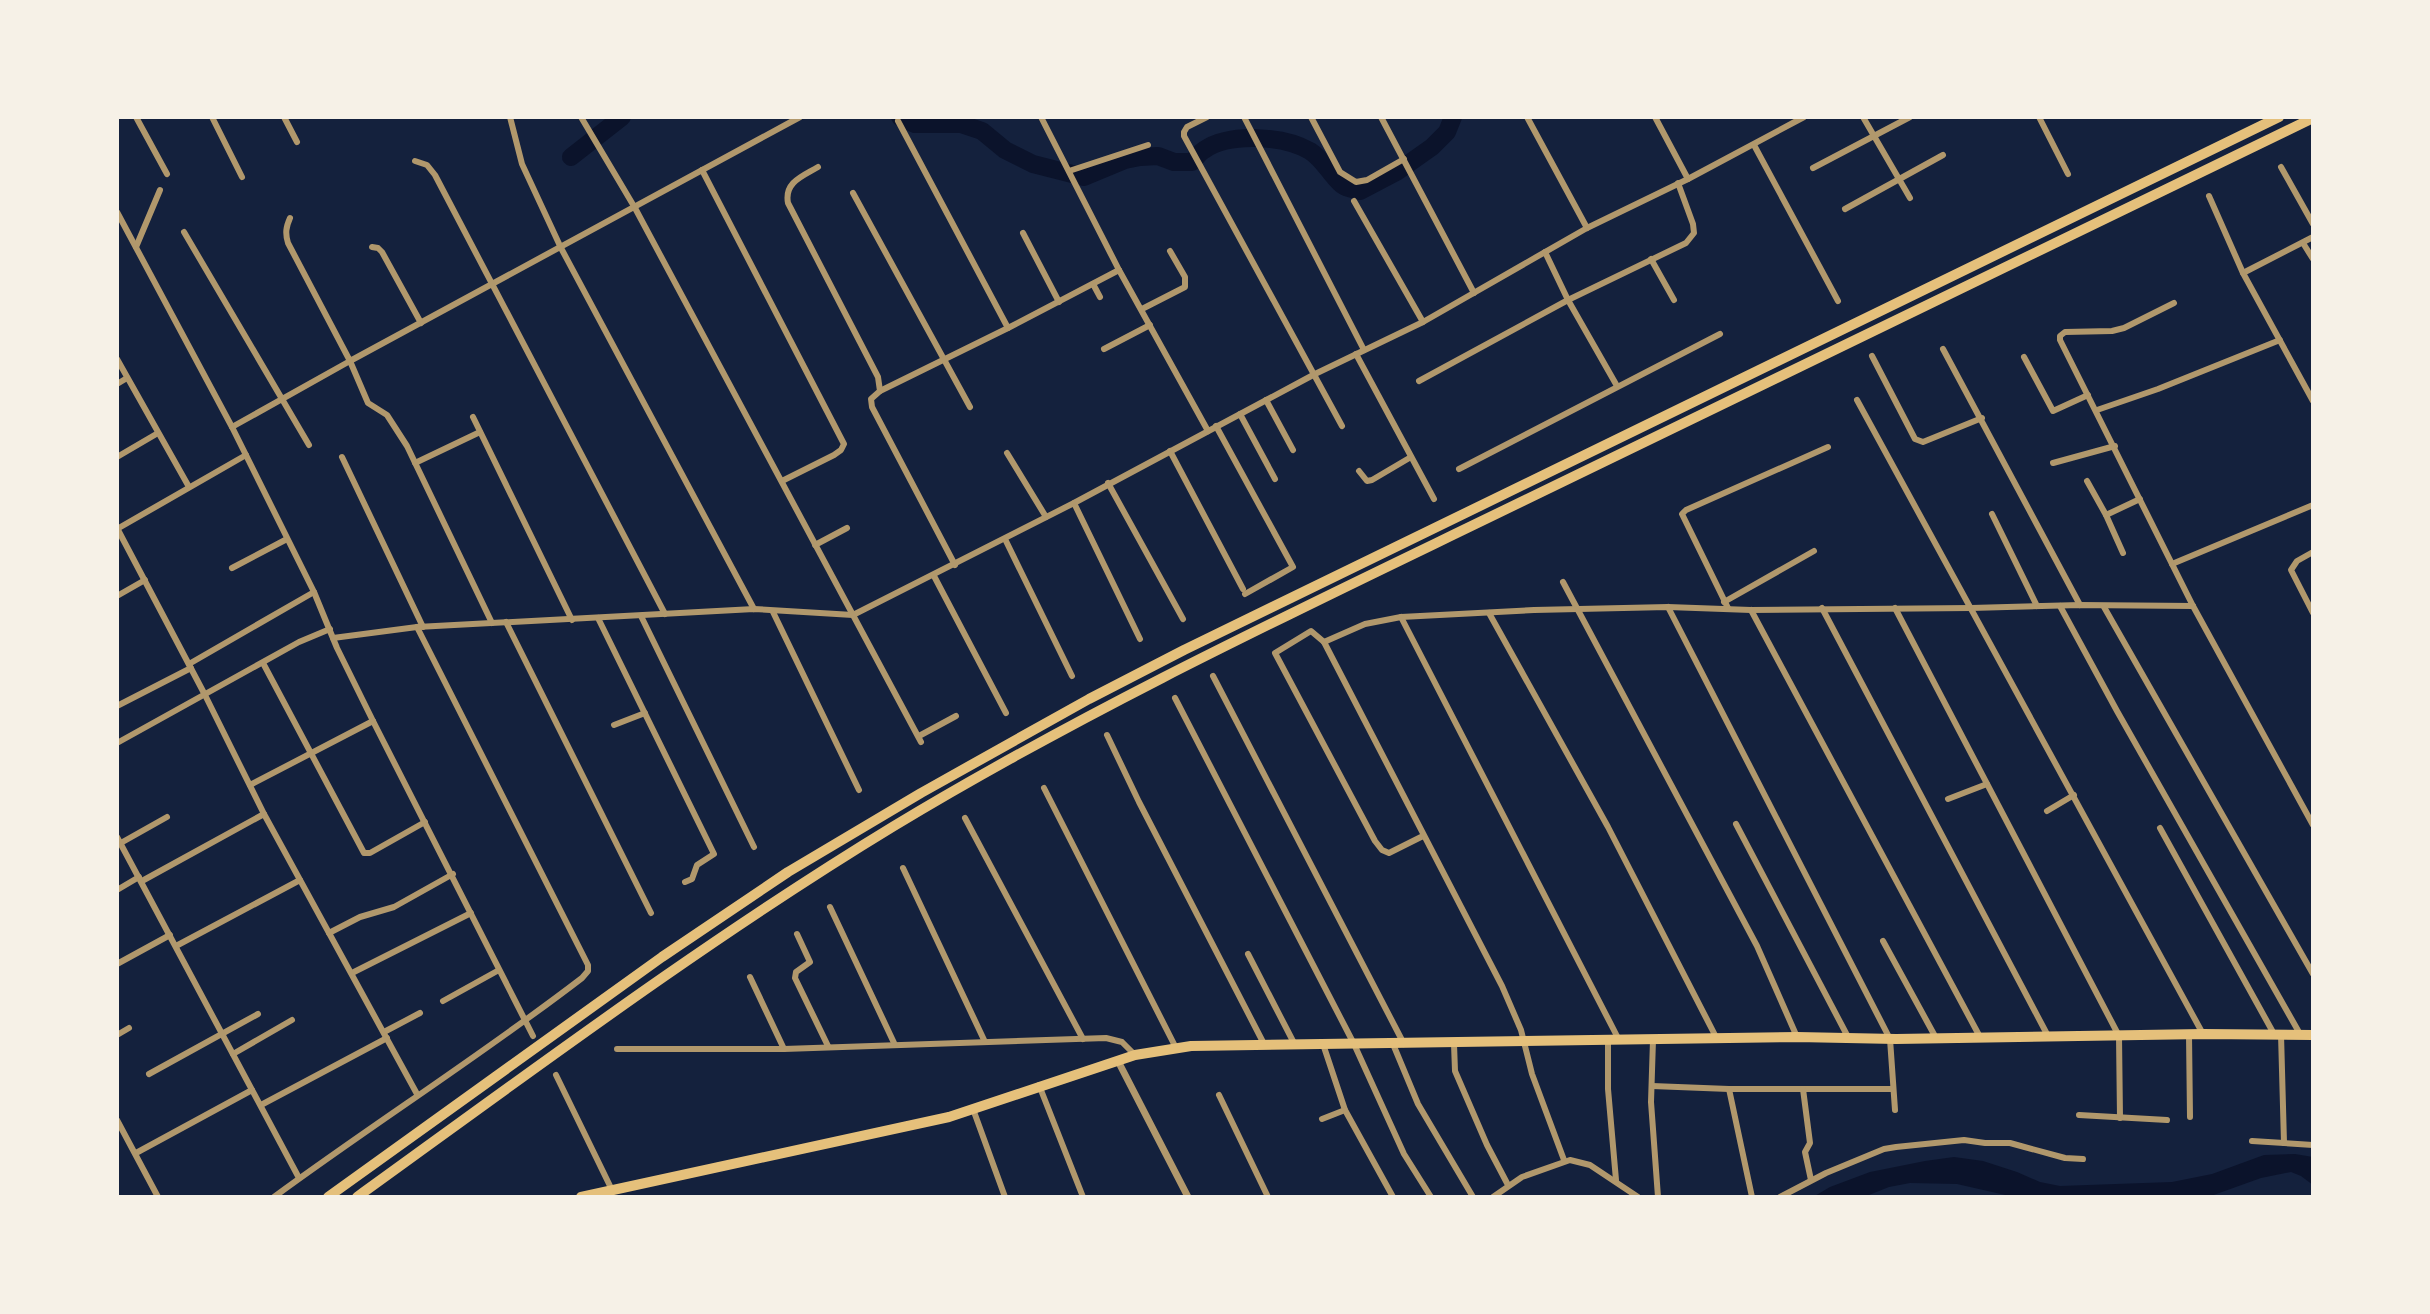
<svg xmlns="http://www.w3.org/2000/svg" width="2430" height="1314" viewBox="0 0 2430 1314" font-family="'DejaVu Sans',sans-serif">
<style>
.water{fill:#0b132b}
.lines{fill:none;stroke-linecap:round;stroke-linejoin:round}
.river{stroke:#0b132b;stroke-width:18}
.minor{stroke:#b1986c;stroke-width:6}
.tertiary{stroke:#b1986c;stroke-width:7}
.primary{stroke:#e5c07b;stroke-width:10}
.motorway{stroke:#e5c07b;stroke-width:10}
</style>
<rect width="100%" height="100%" fill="#14213d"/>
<polygon class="water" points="2295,1154 2313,1157 2313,1185 2301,1176 2291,1172 2261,1178 2208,1197 2014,1197 1957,1184 1910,1183 1889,1187 1864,1197 1813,1197 1830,1187 1870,1172 1925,1161 1954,1157 1983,1161 2017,1172 2040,1182 2060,1186 2172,1182 2212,1174 2264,1155"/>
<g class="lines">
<g class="river">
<path d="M900,117l15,7h46l21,7 23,19 28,14 51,13 41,-17 15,-3 18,-1 16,6h18c4,-4 7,-9 12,-12 26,-18 80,-14 106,1 13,8 19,22 30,32 4,5 13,6 20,8l38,-20 34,-24 15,-15 6,-15"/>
<polyline points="571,157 622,117"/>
</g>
<g class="minor">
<polyline points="136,117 167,174"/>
<polyline points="212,117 242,177"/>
<polyline points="284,117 297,142"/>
<polyline points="510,117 522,164 561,248 754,609"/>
<polyline points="581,117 635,208 921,742"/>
<polyline points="1041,117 1119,270 1208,431"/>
<polyline points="1207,117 1187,127 1184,132 1184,136 1342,426"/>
<polyline points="1244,117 1364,350"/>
<polyline points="1311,117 1340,172 1356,182 1367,180 1404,159"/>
<polyline points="1381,117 1474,293"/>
<polyline points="1527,117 1587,228"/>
<polyline points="1655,117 1688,179"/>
<polyline points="1863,117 1910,198"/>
<polyline points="2039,117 2068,174"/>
<polyline points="898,121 1008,328"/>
<polyline points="1754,145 1838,301"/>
<polyline points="415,161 427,165 435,175 665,614"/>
<path d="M818,167c-15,9 -34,15 -30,36l90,174 2,14 -9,8 1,8 83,158"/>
<polyline points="2281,167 2313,224"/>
<polyline points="1813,168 1910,117"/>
<polyline points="702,170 844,444 841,450 834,455 782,481"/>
<polyline points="1069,171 1148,145"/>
<polyline points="853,193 970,407"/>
<polyline points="2209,196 2243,273"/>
<polyline points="1354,201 1423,322"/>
<polyline points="1845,209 1943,155"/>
<polyline points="117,212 232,427 314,592 337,648 373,721 533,1036"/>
<path d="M290,218c-4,9 -5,15 -2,25l62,118 450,-244"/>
<polyline points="184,232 309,445"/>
<polyline points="1023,233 1059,302"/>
<polyline points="2313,237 2243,273 2313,401"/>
<polyline points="2303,243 2313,259"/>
<polyline points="136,247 160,190"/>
<polyline points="372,247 378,248 382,252 421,323"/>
<polyline points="1545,252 1568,300 1617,386"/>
<polyline points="1651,259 1674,300"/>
<polyline points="1093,284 1100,297"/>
<polyline points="2174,303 2124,328 2112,331 2065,332 2060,336 2060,340 2193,606 2313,825"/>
<polyline points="1142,309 1185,287 1185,277 1170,251"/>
<polyline points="1104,349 1150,325"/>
<polyline points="1943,349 2080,605"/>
<polyline points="1356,354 1434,499"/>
<polyline points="1872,356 1915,439 1923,442 1982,418"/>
<polyline points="2024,357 2053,411 2088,395"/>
<polyline points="117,359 189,487"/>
<polyline points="1419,381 1568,300 1686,243 1694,233 1693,224 1678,183"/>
<polyline points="117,384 127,378"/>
<polyline points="880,391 1008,328 1119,270"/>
<polyline points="1266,400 1293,450"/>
<polyline points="1857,400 2203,1034"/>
<polyline points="2097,410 2158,389 2280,340"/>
<polyline points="1240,414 1275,479"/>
<polyline points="473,417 572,620"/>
<polyline points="1216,426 1293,567 1245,594"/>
<polyline points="232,427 350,361 368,403 387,415 407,446 492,623"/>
<polyline points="1170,451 1243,589"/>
<polyline points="1007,453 1046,517"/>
<polyline points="117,457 158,433"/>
<polyline points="342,457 423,627"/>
<polyline points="415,463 480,432"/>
<polyline points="2053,463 2115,446"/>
<polyline points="1459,469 1720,334"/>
<polyline points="1359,471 1367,481 1372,480 1411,457"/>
<polyline points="2087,481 2106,515"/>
<polyline points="1108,483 1183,619"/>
<polyline points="1074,503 1140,639"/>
<polyline points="1992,514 2037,606"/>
<polyline points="117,528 205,695 264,814 417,1094"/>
<polyline points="117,529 246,455"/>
<polyline points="1005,539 1072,676"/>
<polyline points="815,545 847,528"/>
<polyline points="2313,552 2297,561 2291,570 2313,613"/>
<polyline points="2123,553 2106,515 2140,499"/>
<polyline points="2172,564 2313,505"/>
<polyline points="232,568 287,539"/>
<polyline points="934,576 1006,713"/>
<polyline points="1563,582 1757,946 1797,1037"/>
<polyline points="117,596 145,580"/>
<polyline points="1724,602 1814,551"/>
<polyline points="2060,606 2117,711 2300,1034"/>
<polyline points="1668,607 1890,1039 1895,1110"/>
<polyline points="2104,607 2313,974"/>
<polyline points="1728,608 1682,514 1686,510 1828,447"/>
<polyline points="1822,608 2048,1036"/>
<polyline points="1895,608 2119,1036 2120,1118"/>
<polyline points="1751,610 1980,1037"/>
<polyline points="773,612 859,790"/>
<polyline points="1489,613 1608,827 1717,1039"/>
<polyline points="641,616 754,847"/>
<polyline points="1401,617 1619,1040"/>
<polyline points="598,618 714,854 697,865 692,879 685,882"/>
<polyline points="506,622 651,913"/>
<polyline points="333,638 417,627 754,609 853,615 1074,503 1315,374 1423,322 1587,228 1688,179 1804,117"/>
<polyline points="1324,642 1365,624 1401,617 1534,610 1668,607 1751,610 1971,608 2080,605 2193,606"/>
<polyline points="263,663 364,853 370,853 425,822"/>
<polyline points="189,664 314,592"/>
<polyline points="1213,676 1404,1044"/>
<polyline points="1175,698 1354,1044 1404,1154 1431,1197"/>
<polyline points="117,706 191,668"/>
<polyline points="614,725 645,713"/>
<polyline points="1107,735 1139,802 1264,1044"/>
<polyline points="919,736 956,716"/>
<polyline points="117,743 299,642 330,629"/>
<polyline points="250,785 373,721"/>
<polyline points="1044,788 1176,1048"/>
<polyline points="1948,799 1987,784"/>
<polyline points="2047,811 2074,795"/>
<polyline points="965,818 1083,1039"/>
<polyline points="1736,824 1848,1037"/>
<polyline points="2160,828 2274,1034"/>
<polyline points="1423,836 1389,853 1382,850 1375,841 1275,653 1311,631 1324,642 1502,986 1521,1030 1532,1074 1564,1160"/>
<polyline points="117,837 299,1178"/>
<polyline points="119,844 167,817"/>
<polyline points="903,868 985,1042"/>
<polyline points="142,881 264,814"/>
<polyline points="117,890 139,877"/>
<polyline points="830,907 895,1045"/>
<polyline points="329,933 360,917 394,907 453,874"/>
<polyline points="797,934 810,962 796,972 795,978 828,1046"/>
<polyline points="1883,941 1936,1038"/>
<polyline points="176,946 300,880"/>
<polyline points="1248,954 1295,1045"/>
<polyline points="117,964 170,935"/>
<polyline points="352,973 471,913"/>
<polyline points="750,977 784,1049"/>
<polyline points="443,1001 499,970"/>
<polyline points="384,1032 420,1013"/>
<polyline points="2281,1034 2284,1143"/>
<polyline points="117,1035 129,1028"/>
<polyline points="2189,1035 2190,1117"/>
<polyline points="1608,1040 1608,1089 1616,1180"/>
<polyline points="1653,1040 1651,1102 1658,1197"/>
<polyline points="1323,1044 1345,1110 1393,1197"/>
<polyline points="1393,1044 1418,1104 1473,1197"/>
<polyline points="1454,1044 1455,1071 1487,1145 1508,1185"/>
<polyline points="617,1049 784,1049 1106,1038 1122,1042 1135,1055"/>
<polyline points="233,1054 292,1020"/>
<polyline points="149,1074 258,1014"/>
<polyline points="556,1075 612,1190"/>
<polyline points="1039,1085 1083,1197"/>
<polyline points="1652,1086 1729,1089 1893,1089"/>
<polyline points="1729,1089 1752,1197"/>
<polyline points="1803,1089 1810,1143 1805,1152 1811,1180"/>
<polyline points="1219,1095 1268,1197"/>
<polyline points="261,1105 387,1038"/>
<polyline points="973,1109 1005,1197"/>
<polyline points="2079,1115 2167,1120"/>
<polyline points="1322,1119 1345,1110"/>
<polyline points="117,1120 158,1197"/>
<polyline points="2252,1141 2313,1145"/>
<polyline points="136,1153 252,1090"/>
<path d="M274,1197c102,-75 208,-142 308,-219l6,-7v-6l-171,-338"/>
<polyline points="1493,1197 1522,1177 1570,1160 1590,1165 1638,1197"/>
<polyline points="1780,1197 1826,1173 1884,1149 1896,1147 1964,1140 1985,1143 2010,1143 2065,1158 2083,1159"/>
</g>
<polyline class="tertiary" points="1118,1061 1188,1197"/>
<polyline class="primary" points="581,1197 949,1117 1135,1055 1191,1046 1797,1037 1896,1039 2203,1034 2313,1035"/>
<g class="motorway">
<polyline points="328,1197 662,957 788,872 921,793 1089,699 1184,650 2279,117"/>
<path d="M357,1197c176,-127 351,-258 537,-371 202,-122 417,-222 629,-325 263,-128 527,-255 790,-383"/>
</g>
</g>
<rect width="2430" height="1314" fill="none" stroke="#f6f1e7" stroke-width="238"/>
</svg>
